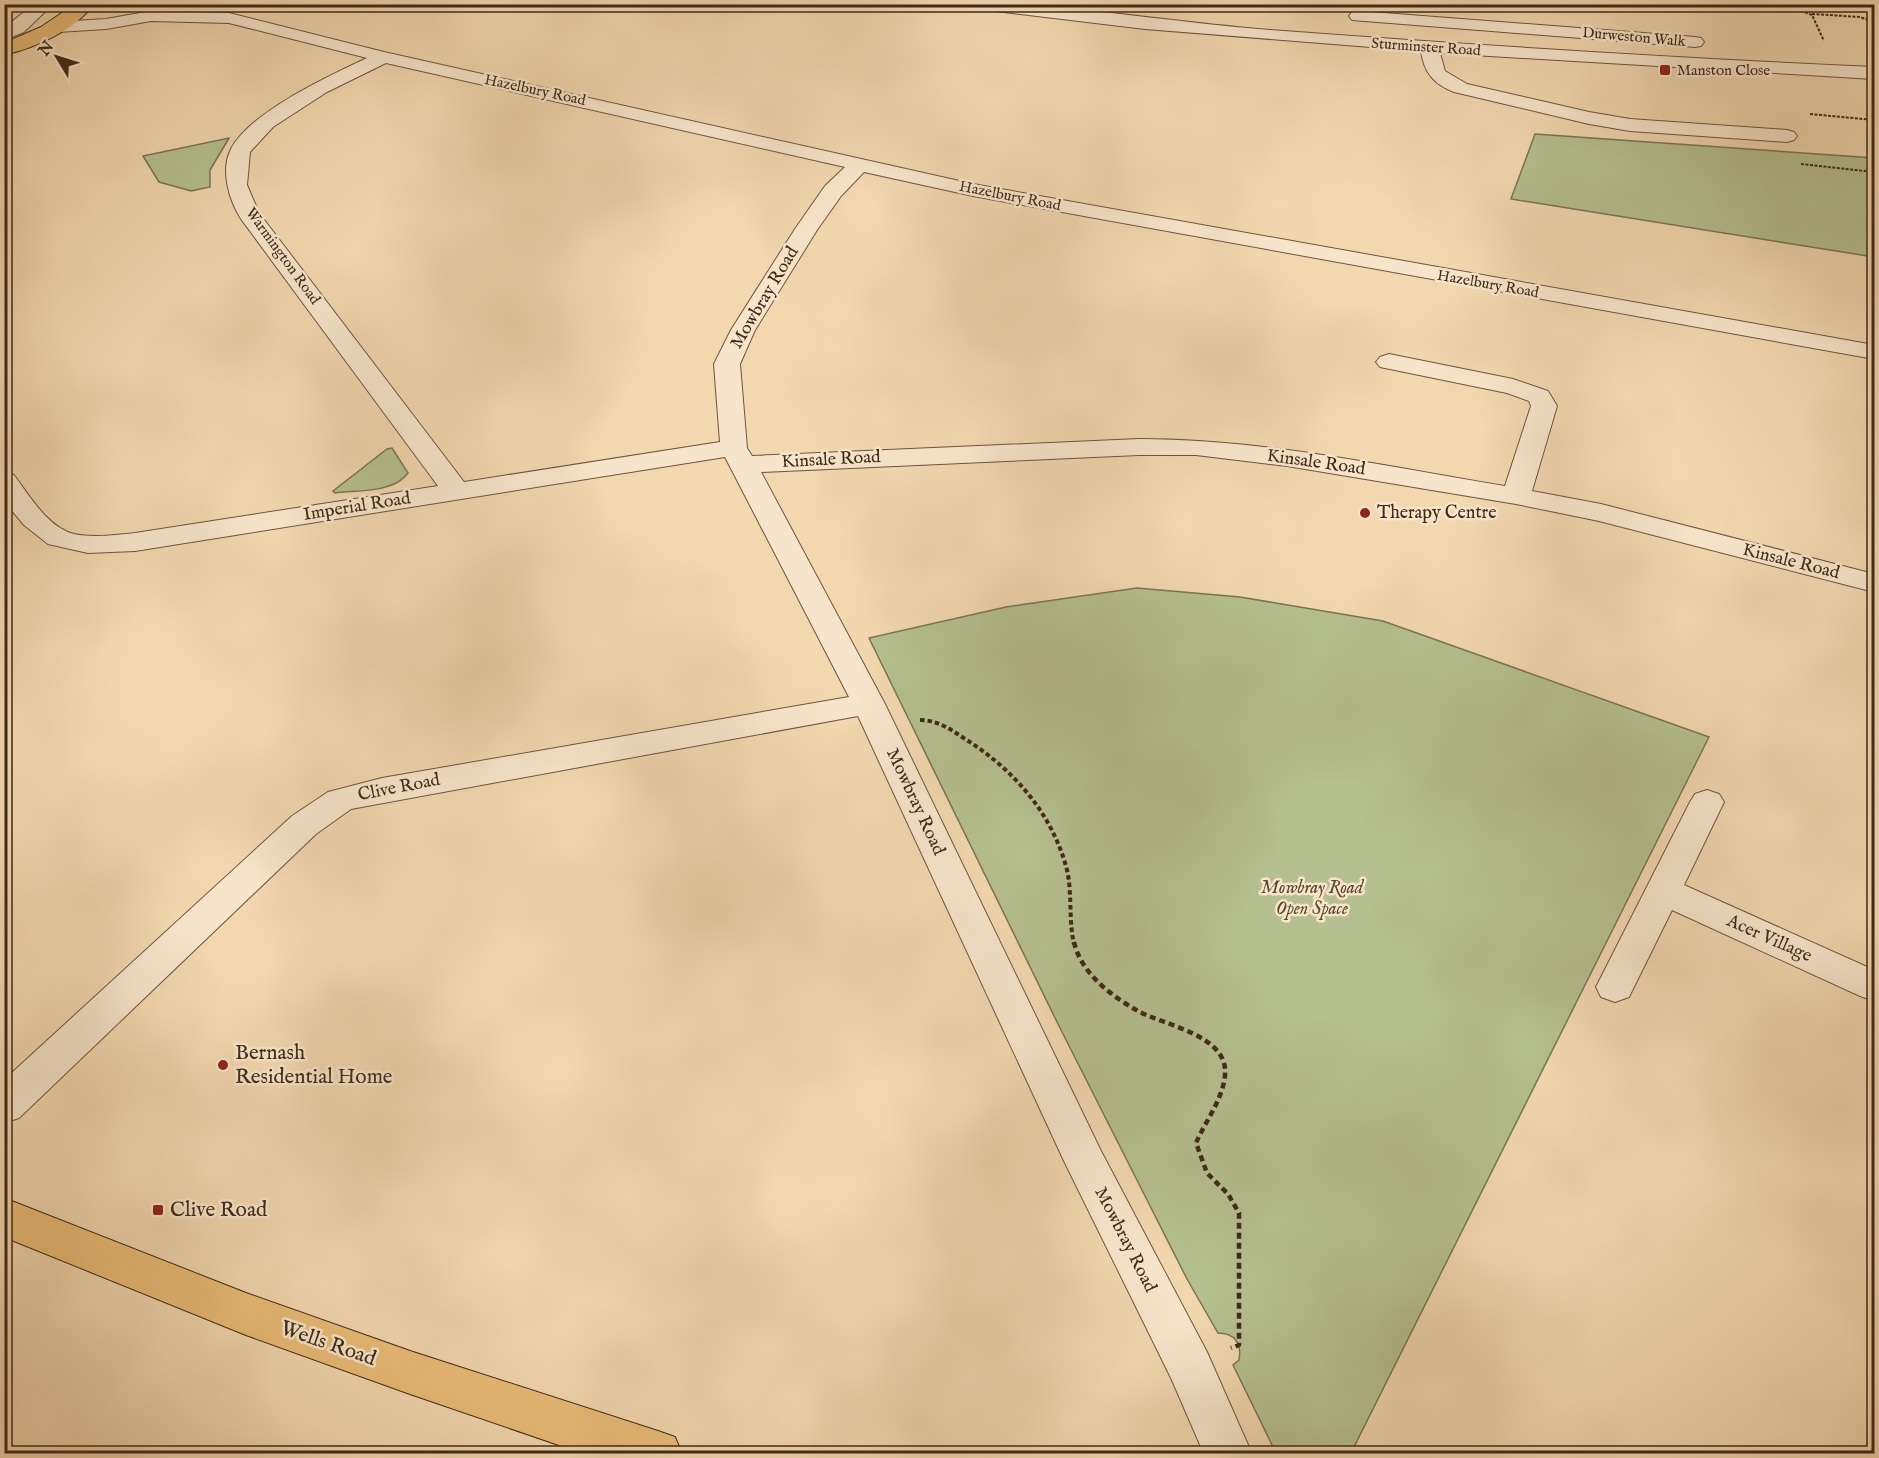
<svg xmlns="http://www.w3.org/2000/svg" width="1879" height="1458" viewBox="0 0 1879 1458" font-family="'IM FELL English',serif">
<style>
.green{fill:#b5bf8f;stroke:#7a7454;stroke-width:1.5}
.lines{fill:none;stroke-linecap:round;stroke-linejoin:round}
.minor-casing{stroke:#6c553e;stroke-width:2}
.major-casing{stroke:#3f2a18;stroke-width:2}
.highway-casing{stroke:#3f2a18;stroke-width:2}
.path-far2{stroke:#3f2a18;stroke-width:2;stroke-dasharray:3 1.5;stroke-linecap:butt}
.path-far1{stroke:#3f2a18;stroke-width:4;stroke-dasharray:4.5 3;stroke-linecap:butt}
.path{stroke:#3f2a18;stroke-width:4.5;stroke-dasharray:6 4;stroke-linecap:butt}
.minor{fill:#f7e5cb;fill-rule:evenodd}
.major{fill:#e9bc78;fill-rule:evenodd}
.highway{fill:#e9bc78;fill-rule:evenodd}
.poi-dot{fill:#8f2418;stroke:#f7e5cb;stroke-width:2}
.labels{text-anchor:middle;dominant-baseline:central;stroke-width:5;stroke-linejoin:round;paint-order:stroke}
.far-street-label{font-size:15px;fill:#3f2a18;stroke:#f7e5cb}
.far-poi-label{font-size:15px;fill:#3f2a18;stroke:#f7e5cb;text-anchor:start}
.street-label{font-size:18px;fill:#3f2a18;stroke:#f7e5cb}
.poi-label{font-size:18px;fill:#3f2a18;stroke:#f7e5cb;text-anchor:start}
.park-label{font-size:18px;font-style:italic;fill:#574830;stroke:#f7e5cb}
.near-poi-label{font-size:21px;fill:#3f2a18;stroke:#f7e5cb;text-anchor:start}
.near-street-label{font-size:21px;fill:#3f2a18;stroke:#f7e5cb}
</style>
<rect width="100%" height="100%" fill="#f2d7af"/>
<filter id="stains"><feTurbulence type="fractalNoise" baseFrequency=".00333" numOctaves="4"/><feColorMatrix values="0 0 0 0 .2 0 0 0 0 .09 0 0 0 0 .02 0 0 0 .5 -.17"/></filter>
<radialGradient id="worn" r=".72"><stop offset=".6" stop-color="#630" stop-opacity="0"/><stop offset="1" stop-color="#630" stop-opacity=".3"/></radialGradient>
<g class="green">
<polygon points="1535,134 1874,158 1874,257 1511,199"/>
<polygon points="229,138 210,170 210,187 191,191 159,182 143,156"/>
<path d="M392,448l16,25c-14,20 -50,17 -73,20l-2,-2 54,-42z"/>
<path d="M1137,588l103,9 143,24 326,116 -358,716h-75l-43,-88 6,-5c3,-16 -4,-27 -21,-27l-31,-54 -128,-253 -190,-388 137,-31z"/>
</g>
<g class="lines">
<defs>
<g id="minor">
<polygon points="34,4 53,4 24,32 4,40 4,28"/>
<path d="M971,4c99,0 200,18 299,26 201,15 402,28 604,37v12l-434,-26 5,18 22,13 122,28 41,7 157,11 7,2 3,4 -3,4 -7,2 -157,-11 -41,-7 -135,-32c-20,-8 -30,-19 -33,-41l-276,-22 -166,-20z"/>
<path d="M151,11l78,2 155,39 589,132 901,161v14l-901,-163 -109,-24 -23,24 -24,34 -62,100 -15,34 7,84 5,8 387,-17c123,0 245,27 366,47l26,-80 -2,-5 -22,-8 -127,-26 -4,-5 4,-5 9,-3 124,25 35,12 9,15 -25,85 69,13 273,70v18l-275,-71 -83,-17 -229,-38 -91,-11h-57l-378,17 124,232 216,447 106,201 45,102h-48l-33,-76 -107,-217 -206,-445 -507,93 -35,25 -297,284 -15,5v-43l288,-264 36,-24 54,-14 467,-81 -124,-240 -590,94 -47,2 -40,-9 -24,-19 -20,-24v-28l10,2c15,20 34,53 60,59 19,4 41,1 61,-1l303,-47 -197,-267c-12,-19 -21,-49 -10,-70 19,-37 98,-73 136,-91l-138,-35 -78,-2 -45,8 -48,3 -6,-1 -3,-4 3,-4 6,-1 48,-3zM386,63l459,104 -20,19 -30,43 -64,101 -17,34 6,78 -256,40 -205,-269 -12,-28 3,-33 23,-25 54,-35z"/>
<polygon points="1358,11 1695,37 1701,38 1704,42 1701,46 1695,47 1352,20 1349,16 1352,12"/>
<polygon points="1707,790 1719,794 1724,802 1684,885 1874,970 1874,1001 1860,996 1672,910 1629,997 1615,1002 1601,997 1596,987 1690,802 1695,794"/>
</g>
<path id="major" d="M75,4h19c-19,26 -59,44 -90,51v-12l37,-16z"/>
<polygon id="highway" points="4,1198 246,1293 410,1351 658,1431 675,1437 682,1454 585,1454 410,1394 246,1335 4,1237"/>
</defs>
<use href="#minor" class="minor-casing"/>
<use href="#major" class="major-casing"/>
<use href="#highway" class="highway-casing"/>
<g class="path-far2">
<polyline points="1676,4 1679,12"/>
<polyline points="1784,4 1812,15 1824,41"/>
<polyline points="1812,14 1860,17 1874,22"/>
<polyline points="1810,114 1874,120"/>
<polyline points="1801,164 1874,172"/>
</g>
<path class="path-far1" d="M920,720c16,0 29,8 42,17 49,30 88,73 104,129 7,26 2,52 8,78"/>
<path class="path" d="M1074,942c7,31 37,54 64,69 25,14 91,24 87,64 -2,24 -20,47 -29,68l11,30 21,21 11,19v132l-8,3"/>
<use href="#minor" class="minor"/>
<use href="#major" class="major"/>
<use href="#highway" class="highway"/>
</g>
<g class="poi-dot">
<rect x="1659" y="64" width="12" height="12" rx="3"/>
<circle cx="1365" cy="513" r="6"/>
<circle cx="223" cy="1065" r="6"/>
<rect x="152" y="1204" width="12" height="12" rx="3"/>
</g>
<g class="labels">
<g class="far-street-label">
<text transform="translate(1634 37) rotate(5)">Durweston Walk</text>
<text transform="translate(1426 47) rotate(4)">Sturminster Road</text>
<text transform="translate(535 90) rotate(12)">Hazelbury Road</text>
<text transform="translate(1010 196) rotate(11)">Hazelbury Road</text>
<text transform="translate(283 256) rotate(54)">Warmington Road</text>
<text transform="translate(1488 284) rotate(10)">Hazelbury Road</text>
</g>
<g class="far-poi-label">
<text x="1677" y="70">Manston Close</text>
</g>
<g class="street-label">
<text transform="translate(765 298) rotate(-59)">Mowbray Road</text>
<text transform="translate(831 460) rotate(-3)">Kinsale Road</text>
<text transform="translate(1316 463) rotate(8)">Kinsale Road</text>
<text transform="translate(357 507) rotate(-9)">Imperial Road</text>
<text transform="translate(1791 562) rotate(14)">Kinsale Road</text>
<text transform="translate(399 788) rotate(-11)">Clive Road</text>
<text transform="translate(915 802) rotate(65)">Mowbray Road</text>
<text transform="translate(1769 939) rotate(24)">Acer Village</text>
<text transform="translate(1125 1240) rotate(63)">Mowbray Road</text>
</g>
<g class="poi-label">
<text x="1377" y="513">Therapy Centre</text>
</g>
<g class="park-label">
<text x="1312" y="888">Mowbray Road<tspan x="1312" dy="21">Open Space</tspan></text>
</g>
<g class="near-poi-label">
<text x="235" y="1053">Bernash<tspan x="235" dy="24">Residential Home</tspan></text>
<text x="170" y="1210">Clive Road</text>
</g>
<g class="near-street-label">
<text transform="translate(328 1344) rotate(19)">Wells Road</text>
</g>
</g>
<rect width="1879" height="1458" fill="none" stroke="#f2d7af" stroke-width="24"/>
<rect x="6" y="6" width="1867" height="1446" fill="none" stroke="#3f2a18" stroke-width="3"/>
<rect x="12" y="12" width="1855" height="1434" fill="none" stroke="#3f2a18" stroke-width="1.5"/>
<g transform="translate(57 57) rotate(308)" stroke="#f7e5cb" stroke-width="4.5" paint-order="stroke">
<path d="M0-4.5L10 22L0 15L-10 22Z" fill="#3f2a18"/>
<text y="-9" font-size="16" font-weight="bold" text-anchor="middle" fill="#3f2a18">N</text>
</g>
<rect width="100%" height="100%" filter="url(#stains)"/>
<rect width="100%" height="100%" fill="url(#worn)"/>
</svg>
